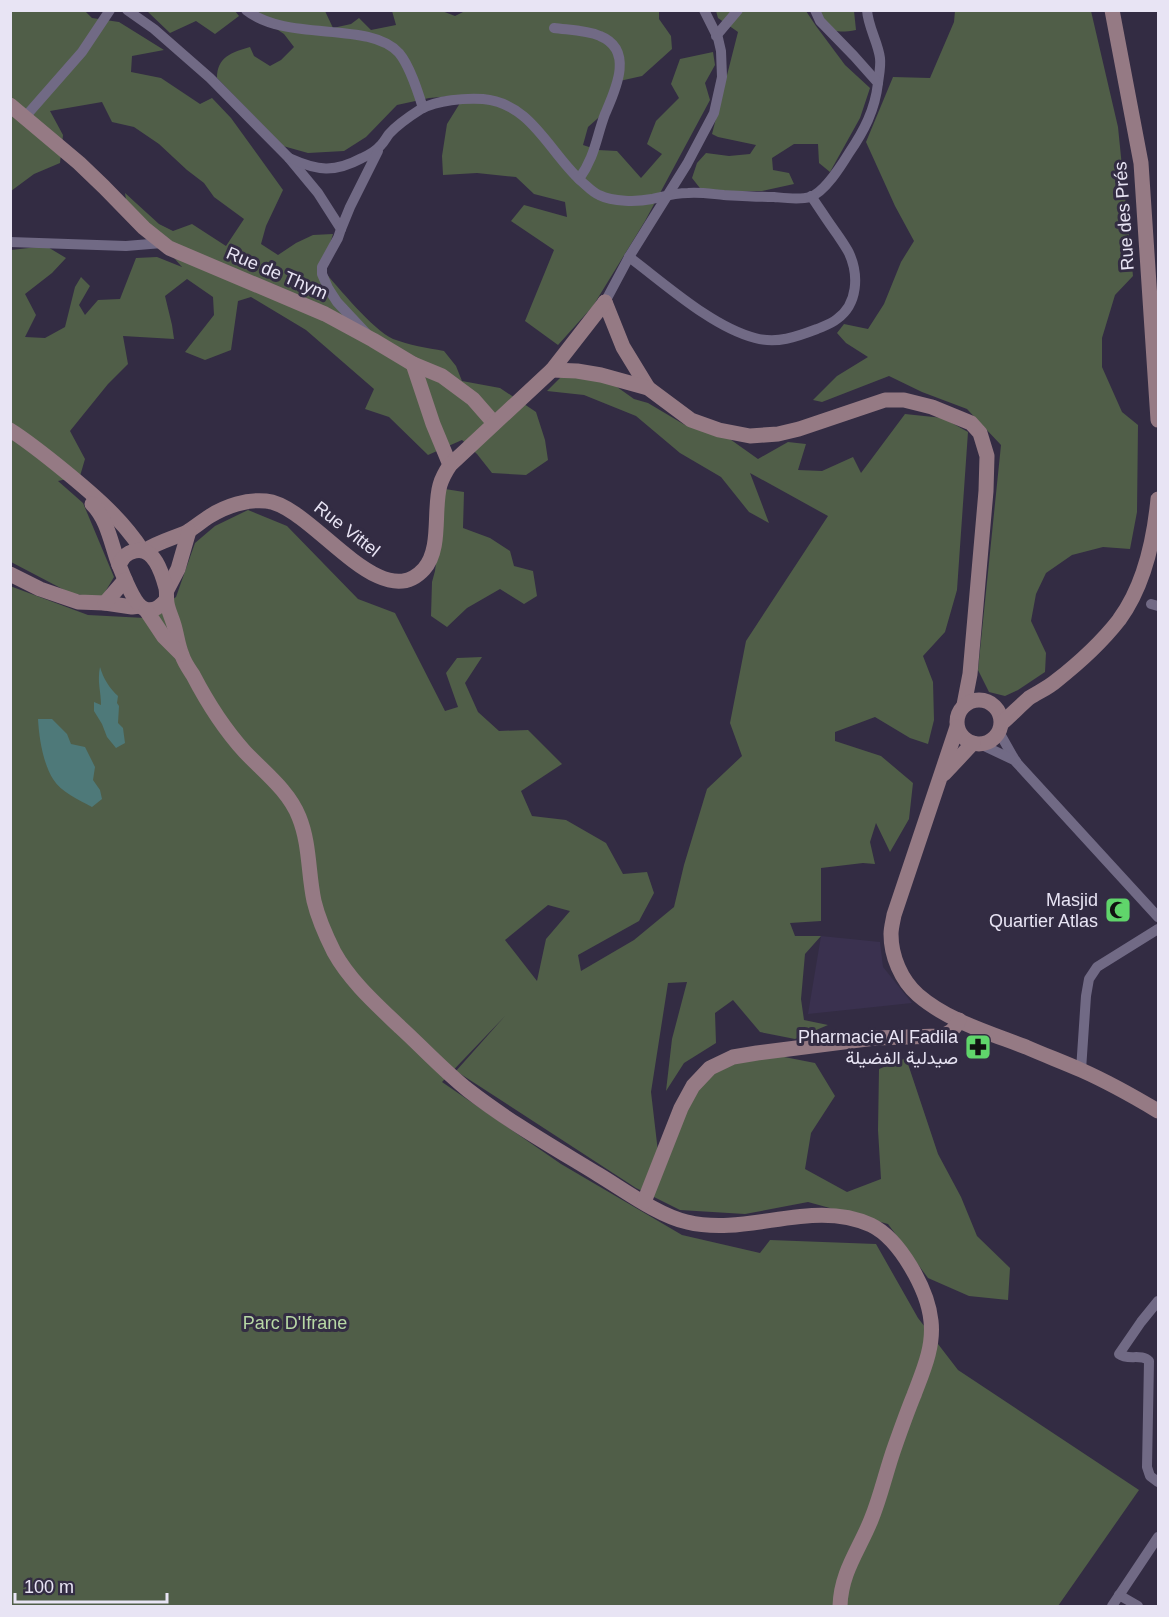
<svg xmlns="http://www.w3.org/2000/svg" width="1169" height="1617" viewBox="0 0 1169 1617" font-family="Arial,Vazirmatn,sans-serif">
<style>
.built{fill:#3a314f}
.green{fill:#505e48;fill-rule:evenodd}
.water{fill:#4e7979}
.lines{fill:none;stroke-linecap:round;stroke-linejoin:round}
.street{stroke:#716a85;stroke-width:10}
.secondary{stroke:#957a84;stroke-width:15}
.labels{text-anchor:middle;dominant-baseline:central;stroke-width:6;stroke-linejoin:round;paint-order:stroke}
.street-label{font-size:18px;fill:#e8e4f4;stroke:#332c43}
.poi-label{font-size:18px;fill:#e8e4f4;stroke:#332c43;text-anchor:end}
.park-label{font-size:18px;fill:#b7d8a5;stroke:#332c43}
</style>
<rect width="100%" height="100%" fill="#332c43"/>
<polygon class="built" points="821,936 880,942 883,967 912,1003 808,1014"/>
<g class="green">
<path d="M467,10l192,1v8l12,17 1,13 -30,27 -27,6 -9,29 -18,16 -5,18 15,5 19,1 24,27 21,-24 -15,-10 9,-23 23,-23 -8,-14 9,-25 33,-7 2,13 -10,18 5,17 -65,121 -52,85 -35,39 -33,-24 29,-71 -43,-29 13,-16 43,12 -2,-15 -31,-8 -18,-17 -39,-4 -34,2 -1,-19 5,-32 18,-29 -36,3 -32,7 -31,32 -22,14 -36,2 -25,-7 -66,-68c0,-21 15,-26 33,-31l4,9 16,10 11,-6 13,-13 -10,-13 -35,-23h76l8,17 18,-4 8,-6 12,12 25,-5 -4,-14h50l13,5z"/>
<path d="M10,11h75l7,7 27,4 45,28 -32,6 -1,16 30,6 39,26 12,-6 19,20 52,72 -17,36 -5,18 17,11 18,-12 17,-8 20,-1 -11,35c17,19 50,60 71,70 16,6 34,9 51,12l12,15 6,15 38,7 36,24 9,28 3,20 -22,15 -34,-2 -15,-19 -15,-14 -34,15 -39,-38 -24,-8 9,-20 -68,-59 -55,-33 -13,4 -7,49 -26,10 -20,-8 29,-37 -1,-18 -26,-18 -22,17 7,29 2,14 -51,-3 5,28 -20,20 -38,47 15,28 -5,17 -22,5 25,22 31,74 -12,20 -30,-3 -61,-32v-312l35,-4 20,12 -14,15 -27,21 11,21 -11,22 20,1 20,-11 10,-40 6,-10 9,9 -11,19 6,10 13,-15 22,-1 16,-41 21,-1 25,10 -28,-32 -27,-29 -2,-13 34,31 14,7 19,-7 34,22 18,-27 -30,-22 -10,-14 -17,-13 -28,-26 -25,-17 -22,-5 -10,-20 -52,9 13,24 -3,28 -26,11 -23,17z"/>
<polygon points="147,11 235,11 239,16 215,34 196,21 170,33"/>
<polygon points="716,11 806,11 816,26 845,65 870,88 860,118 830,172 819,163 818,144 794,144 772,158 773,170 789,173 794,184 762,191 703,192 692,178 697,163 706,153 729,156 750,154 756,145 718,137 712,134 738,32 718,18"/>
<path d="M817,11h37l2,19c-23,4 -27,1 -39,-19z"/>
<polygon points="955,11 1091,11 1118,127 1133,276 1115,295 1102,338 1102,367 1122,412 1138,425 1137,512 1130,549 1103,547 1072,555 1046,573 1036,594 1031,621 1046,653 1045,672 1018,690 1005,696 989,692 978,670 1001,445 967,409 922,392 889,376 822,402 813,400 837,376 868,357 846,343 837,333 844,324 868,329 884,304 901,262 914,241 895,206 866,142 893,77 930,78 954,22"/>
<path d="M563,375l47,7 24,17 14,4 37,22 42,12 31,22 30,-17 18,2 -8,26 24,1 31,-14 8,16 44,-59 38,4 25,14 -11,158 -12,42 -22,24 10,26 1,38 -6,24 -18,-6 -35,-21 -40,15v9l46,15 32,27 -4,36 -19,33 -14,-29 -6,19 5,22 -12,-1 -42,5v53l-31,2 5,13h26l-16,18 -4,45 3,21 24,5 -33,14 -35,-7 -27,-32 -18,13 1,30 -32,20 -18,28 6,-52 15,-57 -19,1 -17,109 7,60 21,-40 33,-41 27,-14 30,-3 46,9 20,33 -24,37 -6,36 42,23 34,-13 -3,-49 1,-61 27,-11 32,96 23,43 16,39 33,32 -2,32 -39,-4 -41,-18 -40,-54 -80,-22 -63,12 -65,-4 -44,-22 -180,-117 49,-55 -63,66 119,82 121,71 78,18 10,-13 106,4 42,74 40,52 181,120 -81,116h-1047l-1,-1020 78,29 57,3 31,-21 19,-54 20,-17 33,-16 39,16 71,73 37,14 50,98 13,-4 -12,-34 11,-15 25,-1 -17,26 13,29 21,19 29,-1 34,34 -41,27 11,25 34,4 40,23 17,31 24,-2 7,21 -15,28 -61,34 3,16 53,-31 40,-33 10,-42 23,-76 35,-33 -12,-33 16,-82 82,-125 -78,-43 19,50 -20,-11 -28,-35 -41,-24 -44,-37 -52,-21 -37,-4zM548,905l22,6 -24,28 -9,42 -32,-41z"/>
<polygon points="445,489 464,492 463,528 490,538 510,551 514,566 533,571 537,596 524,604 500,589 467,608 447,627 431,616 432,582 435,571"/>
</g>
<g class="water">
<path d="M100,667c3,11 10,22 18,29l-1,7 2,3 -1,17 5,5 2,15 -9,5 -9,-11 -5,-13 -8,-13v-9l7,3c0,-14 -4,-23 -1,-38z"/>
<path d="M38,719h14l15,15 4,10 14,3 10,20 -2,13 7,10 2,9 -10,8c-13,-7 -31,-15 -39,-28 -10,-16 -14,-41 -15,-60z"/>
</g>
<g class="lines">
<g class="street">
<polyline points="127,10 154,29 210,78 289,158 318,193 341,229 338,238 322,267 322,274 328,288 337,302 366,333"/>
<path d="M246,10c41,33 123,10 153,43 11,13 19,39 24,55"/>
<path d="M867,10c1,17 11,32 13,48 1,8 -1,17 -2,25"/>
<path d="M554,28c14,2 32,2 46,8 35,14 15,55 5,78 -9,24 -10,43 -26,65"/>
<polyline points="716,36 738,10"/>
<polyline points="25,117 82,52 110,10"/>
<path d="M289,158c29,13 45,15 73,0 7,-3 14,-7 19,-13 3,-3 5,-7 8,-11 8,-9 21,-18 32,-25 17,-9 43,-11 62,-10 48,4 66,53 98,82 6,5 11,11 18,14 14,7 38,7 53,4 13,-3 23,-6 36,-6 12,-1 24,1 36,2 17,1 33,2 50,2 11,1 26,3 36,0 15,-5 31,-31 39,-44 15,-22 26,-43 29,-70l-24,-27 -34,-35 -5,-11"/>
<polyline points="341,229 350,207 378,151"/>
<polyline points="10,242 126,246 162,243"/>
<path d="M629,257c35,26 83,70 126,81 22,6 41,-1 62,-9 7,-3 14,-5 20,-10 21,-15 22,-44 12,-66 -3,-6 -8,-13 -12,-19 -9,-12 -17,-25 -26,-38"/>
<polyline points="605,302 629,257 687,164 714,113 722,77 721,51 718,38 704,10"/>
<polyline points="1151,604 1158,606"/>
<polyline points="999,732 1016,762 1158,917"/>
<polyline points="980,744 1016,761"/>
<polyline points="1081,1070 1086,996 1089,979 1097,967 1158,929"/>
<path d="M1158,1301l-17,21 -22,32c9,7 22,-1 30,7l-2,106 3,9 8,6"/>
<polyline points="1119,1595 1138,1606"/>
<polyline points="1112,1606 1158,1537"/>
</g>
<g class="secondary">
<polyline points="1112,10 1141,163 1158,420"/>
<polyline points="10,105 79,163 104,187 144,228 169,248 325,314 373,340 413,364 442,376 473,399 494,423"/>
<polyline points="605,302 623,347 648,388"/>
<polyline points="413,364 433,424 450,465"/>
<polyline points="552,370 577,371 601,375 648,388 691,420 719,430 750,436 778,434 799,429 885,400 904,400 932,407 971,423 980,433 987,456 986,491 970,674 964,705"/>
<path d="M10,430c16,10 31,22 46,34 31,25 64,52 86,86"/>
<path d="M92,504c16,16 19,40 27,61"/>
<path d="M146,550c12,-8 28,-12 41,-18 8,-5 15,-11 23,-16 16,-10 37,-17 56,-15 46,4 114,117 158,68 18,-20 9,-60 16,-84 2,-7 6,-14 10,-20l102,-95 53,-68"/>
<polyline points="10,574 40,589 78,602 105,603 132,607 140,606"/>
<polyline points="167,590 178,569 189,531"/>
<path d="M166,600c-5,6 -13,12 -21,9 -10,-3 -22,-34 -26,-44 4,-8 7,-12 16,-14 19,-5 27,22 31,37 1,5 0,10 1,15 1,7 5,15 7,22 3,10 4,21 8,30 2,7 7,14 11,20 14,27 32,55 52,77 19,20 44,39 54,65 11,27 9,56 15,84 4,17 12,35 20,51 16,29 42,52 66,75 23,21 44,44 68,63 41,32 87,58 131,85 25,15 60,41 88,47 61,15 125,-24 184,3 29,14 57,65 60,96 3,26 -8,50 -17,74 -7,17 -13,34 -19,51 -9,25 -14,50 -24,74 -12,30 -30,52 -31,86"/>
<polyline points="105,603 125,580"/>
<polyline points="146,610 164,637 181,654"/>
<circle cx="979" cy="722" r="22"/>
<path d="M1002,723c9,-8 18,-17 27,-25 9,-6 19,-10 27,-17 23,-18 45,-38 63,-61 25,-34 35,-80 39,-121"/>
<path d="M957,727l-63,188c-1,6 -3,13 -3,19 0,22 10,46 27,61 30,26 72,38 108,52 18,8 37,15 55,23 27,12 52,26 77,41"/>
<polyline points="944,774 973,743"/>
<path d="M644,1202l37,-94 12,-22 17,-18 23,-11 24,-4 118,-15 64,-2c11,-2 15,-6 20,-16"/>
</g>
</g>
<defs>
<symbol id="mosque-square" viewBox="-11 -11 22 22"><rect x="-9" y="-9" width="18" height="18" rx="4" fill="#60d56b" stroke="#332c43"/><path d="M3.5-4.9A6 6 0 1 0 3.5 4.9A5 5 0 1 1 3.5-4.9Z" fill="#111"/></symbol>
<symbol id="pharmacy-square" viewBox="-11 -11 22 22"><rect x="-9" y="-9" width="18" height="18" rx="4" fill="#60d56b" stroke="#332c43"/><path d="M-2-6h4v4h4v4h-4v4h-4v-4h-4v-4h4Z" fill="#111"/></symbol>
</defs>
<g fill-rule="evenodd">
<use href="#mosque-square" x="1103" y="895" width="30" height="30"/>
<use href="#pharmacy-square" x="963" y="1032" width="30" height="30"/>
</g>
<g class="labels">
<g class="street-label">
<text transform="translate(1124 216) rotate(-94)">Rue des Prés</text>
<text transform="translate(277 273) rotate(23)">Rue de Thym</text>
<text transform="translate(347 529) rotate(38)">Rue Vittel</text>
</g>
<g class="poi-label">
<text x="1098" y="900">Masjid<tspan x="1098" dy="21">Quartier Atlas</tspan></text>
<text x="958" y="1037">Pharmacie Al Fadila<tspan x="958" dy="21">صيدلية الفضيلة</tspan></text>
</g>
<g class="park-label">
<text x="295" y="1323">Parc D'Ifrane</text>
</g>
</g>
<rect width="1169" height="1617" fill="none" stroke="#e8e4f4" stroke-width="24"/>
<path d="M15 1593v9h152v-9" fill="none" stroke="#e8e4f4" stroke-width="3"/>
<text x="24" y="1593" font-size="18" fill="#e8e4f4" stroke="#332c43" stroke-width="4.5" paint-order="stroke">100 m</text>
</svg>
